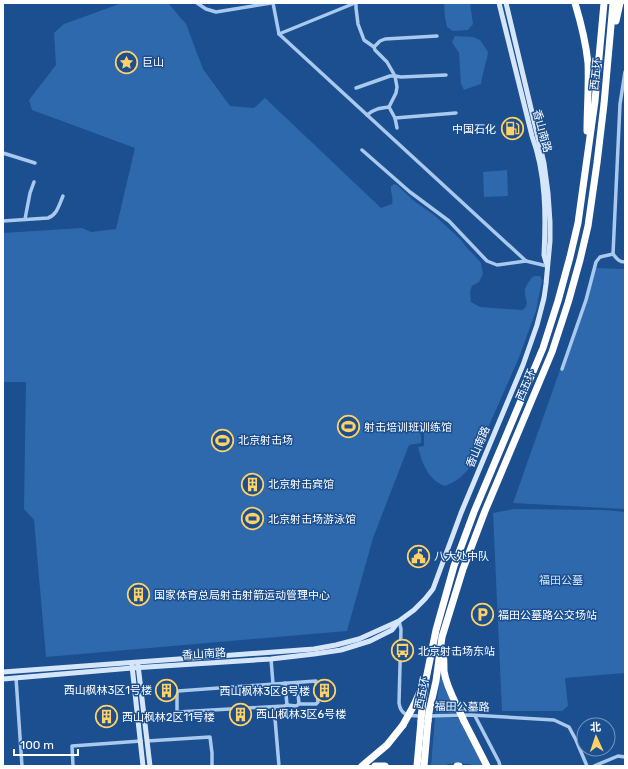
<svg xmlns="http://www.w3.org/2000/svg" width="628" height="769" viewBox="0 0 628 769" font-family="Rubik,'Noto Sans SC',sans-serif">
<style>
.green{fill:#2e69ad}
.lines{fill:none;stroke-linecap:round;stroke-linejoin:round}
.minor{stroke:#a9c9ee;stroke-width:3.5}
.secondary{stroke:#d6e6fa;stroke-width:5}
.motorway{stroke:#fff;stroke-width:7}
.motorway-bridge{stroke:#fff;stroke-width:7}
.labels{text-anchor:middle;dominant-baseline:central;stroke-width:3;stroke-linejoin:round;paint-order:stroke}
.poi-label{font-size:11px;fill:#fff;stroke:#1b4f8f;text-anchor:start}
.street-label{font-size:11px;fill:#fff;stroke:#1b4f8f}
.park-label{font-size:11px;fill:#cfe3fa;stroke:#1b4f8f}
</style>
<rect width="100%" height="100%" fill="#1b4f8f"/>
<g class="green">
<path d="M122,3h46l18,21 17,45 27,37 24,2 11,-10 116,110 11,-4c2,-6 -2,-12 -1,-18l3,-2 3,1 17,16 20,14 26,24 8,10 6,6 7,8 2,11 -4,8 -7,4 -2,5 1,11 9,5 42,3c9,-5 2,-13 3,-21 1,-3 3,-6 5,-9 3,-5 5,-4 10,-4l2,4 -6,31 -18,49 -47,106c-7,9 -15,16 -26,20 -17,-6 -23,-23 -27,-39l6,-1v-15l-6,-3 3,8v7l-12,2 -36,93 -26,93 -301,26 -12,-137 -10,-11 2,-127h-23v-149l79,-5 9,4 25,-3 19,-81 -103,-38 -3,-10 27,-35 -2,-32 10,-9z"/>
<polygon points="444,3 470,3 473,24 468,30 453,31 447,27 445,17"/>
<polygon points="455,36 473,37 480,40 488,52 487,58 483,73 481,84 464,90 461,84 459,53 452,42"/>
<polygon points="507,170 508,196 484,197 483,172"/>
<polygon points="596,268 625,269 625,509 513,503"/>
<polygon points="514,509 604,510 625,512 625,673 565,678 568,706 562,711 502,711 493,513"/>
<polygon points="441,673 458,713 435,714"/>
<polygon points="435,718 460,718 483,766 474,766 470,764 456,763 448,764 445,766 431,766"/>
</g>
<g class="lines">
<g class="minor">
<polyline points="197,3 206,9 216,12 271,3"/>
<polyline points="273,3 279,34 526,261 547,266"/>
<polyline points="356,3 356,8 358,24 364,40 374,47 375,50 387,62 395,76 397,87 396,93 389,107"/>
<polyline points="279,34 355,3"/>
<polyline points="374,47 380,41 385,39 437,36"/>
<path d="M625,72l-5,32 -7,150c4,5 6,8 12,8"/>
<polyline points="356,88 390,76 395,76 401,77 446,75"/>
<path d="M367,115c7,-6 13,-7 22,-8l6,11 2,10"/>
<polyline points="395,118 456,113"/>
<polyline points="362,150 410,192 449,221 487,261 497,265 526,261"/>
<polyline points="3,153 35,163"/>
<polyline points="25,219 30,193 34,182"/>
<path d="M3,221l45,-3c9,-3 11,-13 15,-22"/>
<polyline points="562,369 586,300 596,262 600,257 613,254"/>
<path d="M399,621l2,8 -2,74c2,14 11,13 24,13"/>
<polyline points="271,659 273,684"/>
<polyline points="16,678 22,766"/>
<polygon points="316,681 318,702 316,704 299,704 296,706 287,705 284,706 177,712 177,693 178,691"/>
<polyline points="285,683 287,705"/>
<polyline points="297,683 299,704"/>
<polyline points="274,707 279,766"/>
<polyline points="429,716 471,715 554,720 569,727 576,740 587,766"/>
<polyline points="475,716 499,762 500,766"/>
<polyline points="147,741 210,737 212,753 212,766"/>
<polyline points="73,766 72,746 141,741"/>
<polyline points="594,766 618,756 625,757"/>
</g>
<g class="secondary">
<path d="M499,3l33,133c14,38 14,79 12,119l2,7"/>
<polyline points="138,665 150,766"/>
<polyline points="132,666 143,766"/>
<polyline points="3,672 314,649 336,645 359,639 399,621 414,610 425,599 433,589 461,513 523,365 537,325 544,298 546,284 550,241 550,222 548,193 544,163 506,3"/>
<polyline points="3,679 132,668 271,659 314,654 341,650 370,641 392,630 398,622"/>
</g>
<g class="motorway">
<path d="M575,3c6,20 11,40 13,60 1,23 -1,46 -1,68"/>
<polyline points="616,21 620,3"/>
<path d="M443,652c1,6 1,13 1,19 2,14 9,27 15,39"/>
<polyline points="414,705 423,685"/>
<polyline points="422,707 426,679 436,630 454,566 474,512 543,348 558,301 570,257 578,223 595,101 604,3"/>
<polyline points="429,712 436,681 442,637 463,569 485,511 552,352 568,303 580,260 588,226 597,163 604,104 613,3"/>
<polyline points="464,721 487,766"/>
<polyline points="362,766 387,745 403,725"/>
<polyline points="375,766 385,766"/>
<polyline points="417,766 421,721"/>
<polyline points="424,766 428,721"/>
<polyline points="457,766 459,766"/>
</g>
<g class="motorway-bridge">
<polyline points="459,710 464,721"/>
<polyline points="421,721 422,707"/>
<polyline points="428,721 429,712"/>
<polyline points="403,725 414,705"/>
</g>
</g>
<defs>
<symbol id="sight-ring" viewBox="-11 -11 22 22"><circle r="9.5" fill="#1b4f8f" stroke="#ffd166" stroke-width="1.5"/><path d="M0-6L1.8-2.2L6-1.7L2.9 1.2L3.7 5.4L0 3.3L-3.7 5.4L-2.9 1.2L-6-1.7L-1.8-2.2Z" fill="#ffd166"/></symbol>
<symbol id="fuel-ring" viewBox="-11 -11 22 22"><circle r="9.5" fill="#1b4f8f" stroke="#ffd166" stroke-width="1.5"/><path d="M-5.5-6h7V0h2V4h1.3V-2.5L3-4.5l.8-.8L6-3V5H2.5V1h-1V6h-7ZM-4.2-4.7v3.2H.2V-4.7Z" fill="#ffd166"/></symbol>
<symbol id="stadium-ring" viewBox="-11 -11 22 22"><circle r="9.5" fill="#1b4f8f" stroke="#ffd166" stroke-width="1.5"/><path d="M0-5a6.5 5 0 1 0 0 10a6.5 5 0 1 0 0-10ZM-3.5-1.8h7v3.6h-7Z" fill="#ffd166"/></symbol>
<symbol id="building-ring" viewBox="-11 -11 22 22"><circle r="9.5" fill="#1b4f8f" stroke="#ffd166" stroke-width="1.5"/><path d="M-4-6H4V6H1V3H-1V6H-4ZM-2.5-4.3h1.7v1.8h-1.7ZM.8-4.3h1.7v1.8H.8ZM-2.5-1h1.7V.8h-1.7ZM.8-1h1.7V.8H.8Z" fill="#ffd166"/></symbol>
<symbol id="civic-ring" viewBox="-11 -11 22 22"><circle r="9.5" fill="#1b4f8f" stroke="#ffd166" stroke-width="1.5"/><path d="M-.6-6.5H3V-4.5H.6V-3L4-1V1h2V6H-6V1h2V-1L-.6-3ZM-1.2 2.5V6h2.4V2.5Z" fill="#ffd166"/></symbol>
<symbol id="parking-ring" viewBox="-11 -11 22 22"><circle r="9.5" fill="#1b4f8f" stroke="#ffd166" stroke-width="1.5"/><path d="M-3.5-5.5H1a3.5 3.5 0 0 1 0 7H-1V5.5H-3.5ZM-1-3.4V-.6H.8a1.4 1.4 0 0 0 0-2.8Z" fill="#ffd166"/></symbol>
<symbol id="bus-ring" viewBox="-11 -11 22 22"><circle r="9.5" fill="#1b4f8f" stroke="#ffd166" stroke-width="1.5"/><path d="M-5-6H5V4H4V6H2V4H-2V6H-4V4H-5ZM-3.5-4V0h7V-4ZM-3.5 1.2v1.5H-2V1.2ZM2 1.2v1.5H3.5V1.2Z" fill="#ffd166"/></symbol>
</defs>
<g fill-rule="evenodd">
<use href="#sight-ring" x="114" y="50" width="25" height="25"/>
<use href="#fuel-ring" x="500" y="116" width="25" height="25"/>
<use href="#stadium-ring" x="336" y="414" width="25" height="25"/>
<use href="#stadium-ring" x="210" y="428" width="25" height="25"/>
<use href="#building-ring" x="240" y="472" width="25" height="25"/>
<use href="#stadium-ring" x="240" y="506" width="25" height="25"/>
<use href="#civic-ring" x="406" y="544" width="25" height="25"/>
<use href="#building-ring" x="126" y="582" width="25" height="25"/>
<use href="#parking-ring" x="470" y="602" width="25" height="25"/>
<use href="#bus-ring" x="390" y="638" width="25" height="25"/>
<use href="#building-ring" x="154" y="678" width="25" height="25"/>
<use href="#building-ring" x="312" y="678" width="25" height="25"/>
<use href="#building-ring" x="228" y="702" width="25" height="25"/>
<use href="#building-ring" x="94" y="704" width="25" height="25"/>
</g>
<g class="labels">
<g class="poi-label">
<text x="142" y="62">巨山</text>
<text x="496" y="129" text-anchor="end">中国石化</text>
<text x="364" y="427">射击培训班训练馆</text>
<text x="238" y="440">北京射击场</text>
<text x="268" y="484">北京射击宾馆</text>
<text x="268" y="519">北京射击场游泳馆</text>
<text x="434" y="556">八大处中队</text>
<text x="154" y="595">国家体育总局射击射箭运动管理中心</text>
<text x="498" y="615">福田公墓路公交场站</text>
<text x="418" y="651">北京射击场东站</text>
<text x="152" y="690" text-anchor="end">西山枫林3区1号楼</text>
<text x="310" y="691" text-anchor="end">西山枫林3区8号楼</text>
<text x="256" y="714">西山枫林3区6号楼</text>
<text x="122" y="717">西山枫林2区11号楼</text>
</g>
<g class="street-label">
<text transform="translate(596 74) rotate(-84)">西五环</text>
<text transform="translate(542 131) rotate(75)">香山南路</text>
<text transform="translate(526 385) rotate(-67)">西五环</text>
<text transform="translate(478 447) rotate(-67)">香山南路</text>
<text transform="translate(204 654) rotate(-4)">香山南路</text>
<text transform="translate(422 693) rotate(-79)">西五环</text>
<text transform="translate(462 707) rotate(1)">福田公墓路</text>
</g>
<g class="park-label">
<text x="561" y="580">福田公墓</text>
</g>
</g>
<rect width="628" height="769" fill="none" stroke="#ffffff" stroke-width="8"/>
<g transform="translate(596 737) rotate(357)"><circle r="19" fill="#1b4f8f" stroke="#7695bc"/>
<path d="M0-3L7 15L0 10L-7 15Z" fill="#ffd166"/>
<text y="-6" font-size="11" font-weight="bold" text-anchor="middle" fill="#ffffff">北</text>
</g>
<path d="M14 749v6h64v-6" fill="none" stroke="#ffffff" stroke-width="2"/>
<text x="20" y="749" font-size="12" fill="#ffffff" stroke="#1b4f8f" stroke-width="3" paint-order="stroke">100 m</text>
</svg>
